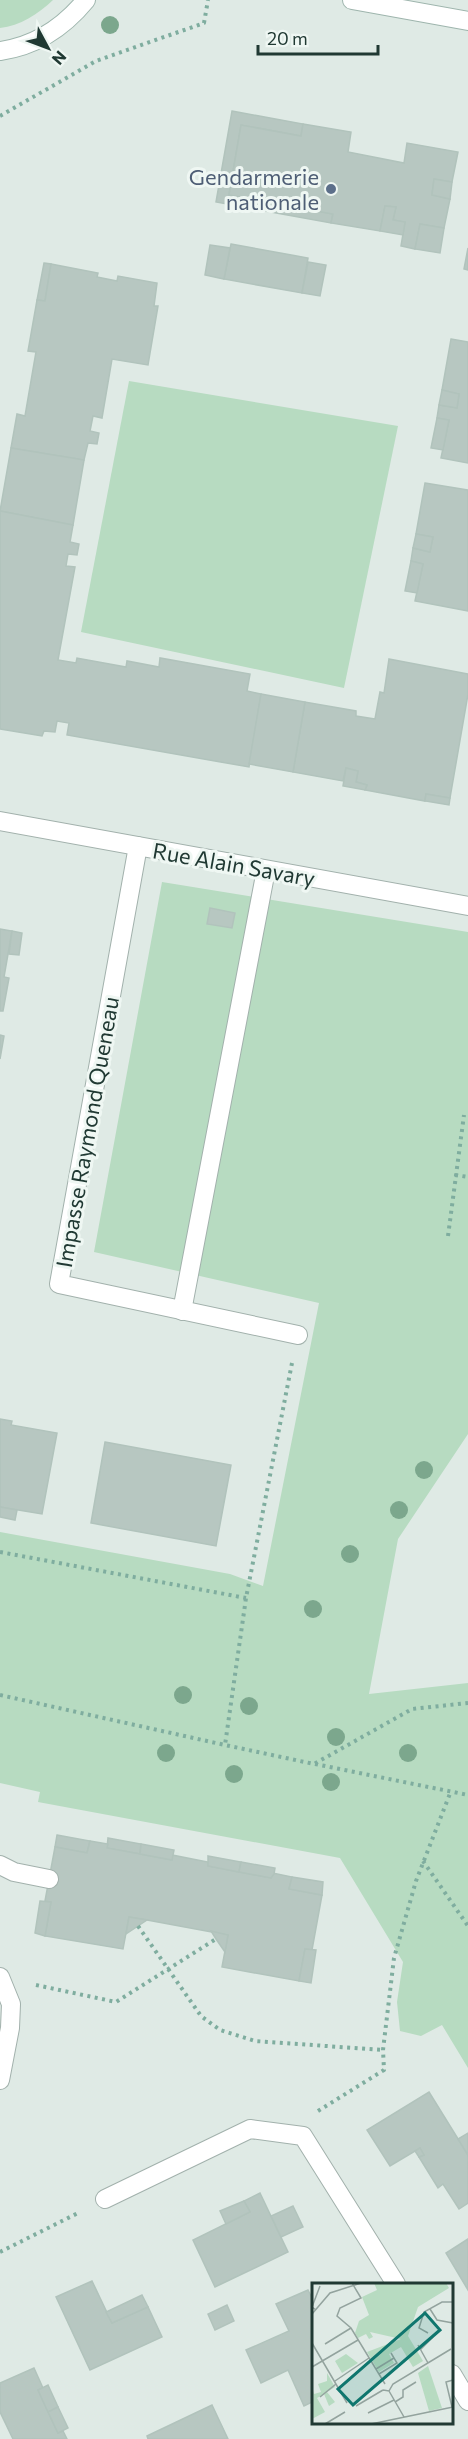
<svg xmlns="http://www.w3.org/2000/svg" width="468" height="2439" viewBox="0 0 468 2439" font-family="Commissioner,sans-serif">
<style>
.green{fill:#b7dbc1}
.building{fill:#b7c7c1;stroke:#b1c3bc;stroke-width:1.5}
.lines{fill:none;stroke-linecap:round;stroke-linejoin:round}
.lane-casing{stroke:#a2b1ac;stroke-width:20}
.street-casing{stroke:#a2b1ac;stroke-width:20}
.secondary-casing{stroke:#9eb5ad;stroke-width:20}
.path{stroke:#7fad9f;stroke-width:4;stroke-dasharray:3 4.5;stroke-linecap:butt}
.lane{stroke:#fff;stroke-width:18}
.street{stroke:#fff;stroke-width:18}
.secondary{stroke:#fff;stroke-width:18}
.tree{fill:#7ca78d}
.service-dot{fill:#5c6f8a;stroke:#eff7f3;stroke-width:2}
.labels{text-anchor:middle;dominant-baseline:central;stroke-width:6;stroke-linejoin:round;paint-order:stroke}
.service-label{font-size:22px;fill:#4e5e75;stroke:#eff7f3;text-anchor:end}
.street-label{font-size:22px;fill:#203933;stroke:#eff7f3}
.inset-road{fill:none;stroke:#93a39e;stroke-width:1.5}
.view{fill:#0f766e;fill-opacity:0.15;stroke:#0f766e;stroke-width:3}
.inset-edge{fill:none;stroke:#203933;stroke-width:3}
</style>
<rect width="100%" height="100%" fill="#dfeae5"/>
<g class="green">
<path d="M0,0h53c-15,14 -33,26 -53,28z"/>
<polygon points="129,381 398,426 344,688 81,632"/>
<polygon points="162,882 468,932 468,1434 398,1539 369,1694 468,1683 468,2068 442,2025 421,2036 400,2031 397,2002 403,1962 340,1858 38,1802 40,1792 0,1783 0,1532 230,1574 263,1586 319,1303 94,1252"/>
</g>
<g class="building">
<polygon points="232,111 303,124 301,136 241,125 229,195 333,214 331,223 216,202"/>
<polygon points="303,124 351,132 348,152 404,163 407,143 458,152 452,182 434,179 432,195 450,199 444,228 420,224 415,249 401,246 405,222 393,220 396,207 385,206 380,231 331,223 333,214 229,195 241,125 301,136"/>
<polygon points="434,179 452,182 450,199 432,195"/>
<polygon points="385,206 396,207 393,220 405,222 403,235 380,231"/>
<polygon points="420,224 444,228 440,253 415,249"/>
<polygon points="231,244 308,258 302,293 224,279"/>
<polygon points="210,245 230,248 224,279 205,275"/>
<polygon points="468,248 468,270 464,269"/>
<polygon points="308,262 326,265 320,296 302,293"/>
<polygon points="44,263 51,264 45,301 37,300"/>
<polygon points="51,264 98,273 97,277 117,281 118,276 157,283 154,306 158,306 148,365 112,359 102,418 93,416 90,431 99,433 97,444 88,443 84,460 11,448 17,414 25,416 36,352 28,351 37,300 45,301"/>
<polygon points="451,339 468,342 468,463 441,458 449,420 437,418 439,405 457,408 459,394 442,390"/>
<polygon points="442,390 459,394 457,408 439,405"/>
<polygon points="437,418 449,420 443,450 431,448"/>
<polygon points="11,448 84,460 73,525 0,511"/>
<polygon points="425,483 468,490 468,611 415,601 423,564 411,561 413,548 430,552 433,537 416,534"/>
<polygon points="0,511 73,525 70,542 79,544 77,555 68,554 66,566 75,567 58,660 76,663 77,658 126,667 127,661 159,667 160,658 250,674 247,691 261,694 249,767 67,735 69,723 57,721 55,732 44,731 42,736 0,729"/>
<polygon points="416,534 433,537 430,552 413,548"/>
<polygon points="411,561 423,564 417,593 405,591"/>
<polygon points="389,659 468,674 468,694 450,798 426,794 425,801 365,790 367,785 356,782 358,771 346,768 343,781 293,772 305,702 356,711 356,716 375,719 380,692 384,693"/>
<polygon points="261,694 305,702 293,772 249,764"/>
<polygon points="346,768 358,771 356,782 367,785 365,790 343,786"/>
<polygon points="426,794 450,798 449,805 425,801"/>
<polygon points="210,908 235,913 232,928 207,924"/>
<polygon points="0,929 12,931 4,977 9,978 3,1011 0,1011"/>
<polygon points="12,931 22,933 19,955 9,954"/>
<polygon points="0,1035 4,1036 0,1059"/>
<polygon points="0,1419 12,1421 11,1425 57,1433 42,1514 0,1507"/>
<polygon points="105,1442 231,1465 216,1546 91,1523"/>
<polygon points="0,1507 17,1510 15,1520 0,1517"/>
<polygon points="57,1835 90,1841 87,1853 55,1847"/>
<polygon points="108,1838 141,1844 140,1854 107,1848"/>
<polygon points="90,1841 108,1844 107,1848 140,1854 172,1860 172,1855 208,1862 208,1866 271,1878 273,1873 292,1877 289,1889 322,1895 312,1950 305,1949 299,1981 222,1967 228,1935 147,1920 129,1917 123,1949 45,1936 51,1902 45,1901 55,1847 87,1853"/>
<polygon points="141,1844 174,1850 172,1860 140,1854"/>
<polygon points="208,1856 241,1862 239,1872 208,1866"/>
<polygon points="241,1862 275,1868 274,1874 271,1878 239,1872"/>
<polygon points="292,1877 323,1882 322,1895 289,1889"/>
<polygon points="40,1901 51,1902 45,1936 35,1933"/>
<polygon points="129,1917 147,1920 126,1934"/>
<polygon points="211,1931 228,1935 225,1952 216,1939"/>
<polygon points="305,1949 316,1950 311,1983 299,1981"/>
<polygon points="429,2092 468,2155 468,2203 459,2209 443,2184 438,2188 419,2157 424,2155 420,2148 390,2166 367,2130"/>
<polygon points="468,2133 468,2155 458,2139"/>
<polygon points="420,2148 424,2155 419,2157 415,2151"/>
<polygon points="260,2193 288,2252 215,2287 193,2240 250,2212 244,2201"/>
<polygon points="244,2201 250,2212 226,2224 220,2211"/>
<polygon points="293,2206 303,2227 281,2237 271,2216"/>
<polygon points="468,2239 468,2290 446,2253"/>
<polygon points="92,2281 112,2323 148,2307 162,2337 90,2370 56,2297"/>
<polygon points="308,2290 314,2302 314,2401 304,2406 288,2370 261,2383 246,2350 289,2331 276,2304"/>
<polygon points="142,2295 148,2307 112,2323 106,2312"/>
<polygon points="227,2305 234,2321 215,2330 208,2314"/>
<polygon points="34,2368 43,2388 38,2390 58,2433 63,2431 67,2439 13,2439 0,2412 0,2383"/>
<polygon points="48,2385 58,2407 48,2412 38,2390"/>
<polygon points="212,2405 228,2439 148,2439 147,2436"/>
<polygon points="58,2407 68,2428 58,2433 48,2412"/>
</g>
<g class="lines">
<defs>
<g id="lane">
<polyline points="182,1311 266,870"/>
<polyline points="0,1865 14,1872 49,1879"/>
<polyline points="0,1977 11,2004 10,2028 0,2080"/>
</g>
<g id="street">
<polyline points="0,821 468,906"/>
<polyline points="138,846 59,1284 298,1335"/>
<polyline points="105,2199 250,2129 303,2136 396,2284"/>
<polyline points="452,2374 468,2401"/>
</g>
<g id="secondary">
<polyline points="352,0 468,21"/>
<path d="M0,51c36,-5 63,-23 86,-51"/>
</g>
</defs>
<use href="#lane" class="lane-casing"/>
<use href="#street" class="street-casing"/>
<use href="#secondary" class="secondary-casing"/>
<g class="path">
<polyline points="0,116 96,61 204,23 208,0"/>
<polyline points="455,1175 468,1177"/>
<polyline points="448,1236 464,1115"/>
<polyline points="292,1363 246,1598 225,1745 314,1764 412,1709 468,1703"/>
<polyline points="0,1552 246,1598"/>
<polyline points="0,1695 225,1745"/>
<polyline points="315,1764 468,1795"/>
<polyline points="423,1861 468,1926"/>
<polyline points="138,1926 201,2016 220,2030 255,2041 383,2050"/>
<polyline points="36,1985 116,2002 216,1939"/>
<polyline points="318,2111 384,2070 383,2050 394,1958 416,1881 451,1791"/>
<polyline points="0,2252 80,2212"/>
</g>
<use href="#lane" class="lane"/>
<use href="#street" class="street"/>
<use href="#secondary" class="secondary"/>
</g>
<g class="tree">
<circle cx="110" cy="25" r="9"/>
<circle cx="424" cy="1470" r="9"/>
<circle cx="399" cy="1510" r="9"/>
<circle cx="350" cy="1554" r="9"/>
<circle cx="313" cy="1609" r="9"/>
<circle cx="183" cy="1695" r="9"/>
<circle cx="249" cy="1706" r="9"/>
<circle cx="336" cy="1737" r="9"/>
<circle cx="166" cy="1753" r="9"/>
<circle cx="408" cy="1753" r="9"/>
<circle cx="234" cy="1774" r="9"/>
<circle cx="331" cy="1782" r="9"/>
</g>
<circle class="service-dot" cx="331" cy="189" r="6"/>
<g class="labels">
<g class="service-label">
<text x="319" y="176">Gendarmerie<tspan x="319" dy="25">nationale</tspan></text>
</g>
<g class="street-label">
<text transform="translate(234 864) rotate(10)">Rue Alain Savary</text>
<text transform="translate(87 1132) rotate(-80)">Impasse Raymond Queneau</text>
</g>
</g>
<g transform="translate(312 2283)">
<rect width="141" height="141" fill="#dfeae5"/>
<path d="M62,0h72l3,5 -31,19 -10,29 15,25 -10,6 -12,-20 -12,7 5,9 -15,9 -12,-20 34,-13 -31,-7 3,5 -4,2 -3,-5 -8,4 -3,-5 4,-12 10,-6 -7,-18 15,-7zM34,71l12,9 -16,10 -7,-12zM116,83l14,42 -13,3 -11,-38zM15,90l8,14 -8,5 8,10 -6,4 -5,-12 -7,4 8,14 -13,7v-32l2,7 7,-2 -3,-8 9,-3z" fill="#b7dbc1"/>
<path class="inset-road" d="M40,0l9,15 -21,10 -3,8 14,12 34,56M118,26l7,11 16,3M4,27l-4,-3 8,-21M0,31l18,-21 31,-10M116,50l-9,-5 5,-16 18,-10h11M0,60l35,60M13,61l26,-16M106,62l10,18M108,67l13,-13M0,84l46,-27M64,86l18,-11M67,91l18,-11 -6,-10M23,98l34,-23M71,107l6,1 4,-7 58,-35M77,108l15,26M8,114l16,-13M83,119l8,-5v-7l13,-8M44,123l27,-16M140,124l-6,-25 7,-2M56,130l26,-13M13,141l20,-12M59,141l82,-17"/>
<path class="view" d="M113,30l15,17 -87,75 -15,-16z"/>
<rect width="141" height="141" class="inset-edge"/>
</g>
<g transform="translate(48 48) rotate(131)" stroke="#eff7f3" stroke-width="4.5" paint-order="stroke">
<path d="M0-4.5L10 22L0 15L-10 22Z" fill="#203933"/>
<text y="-9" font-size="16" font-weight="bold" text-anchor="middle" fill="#203933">N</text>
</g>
<path d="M258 45v9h120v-9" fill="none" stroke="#203933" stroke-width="3"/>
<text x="267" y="45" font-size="18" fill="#203933" stroke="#eff7f3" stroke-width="4.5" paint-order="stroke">20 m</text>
</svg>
